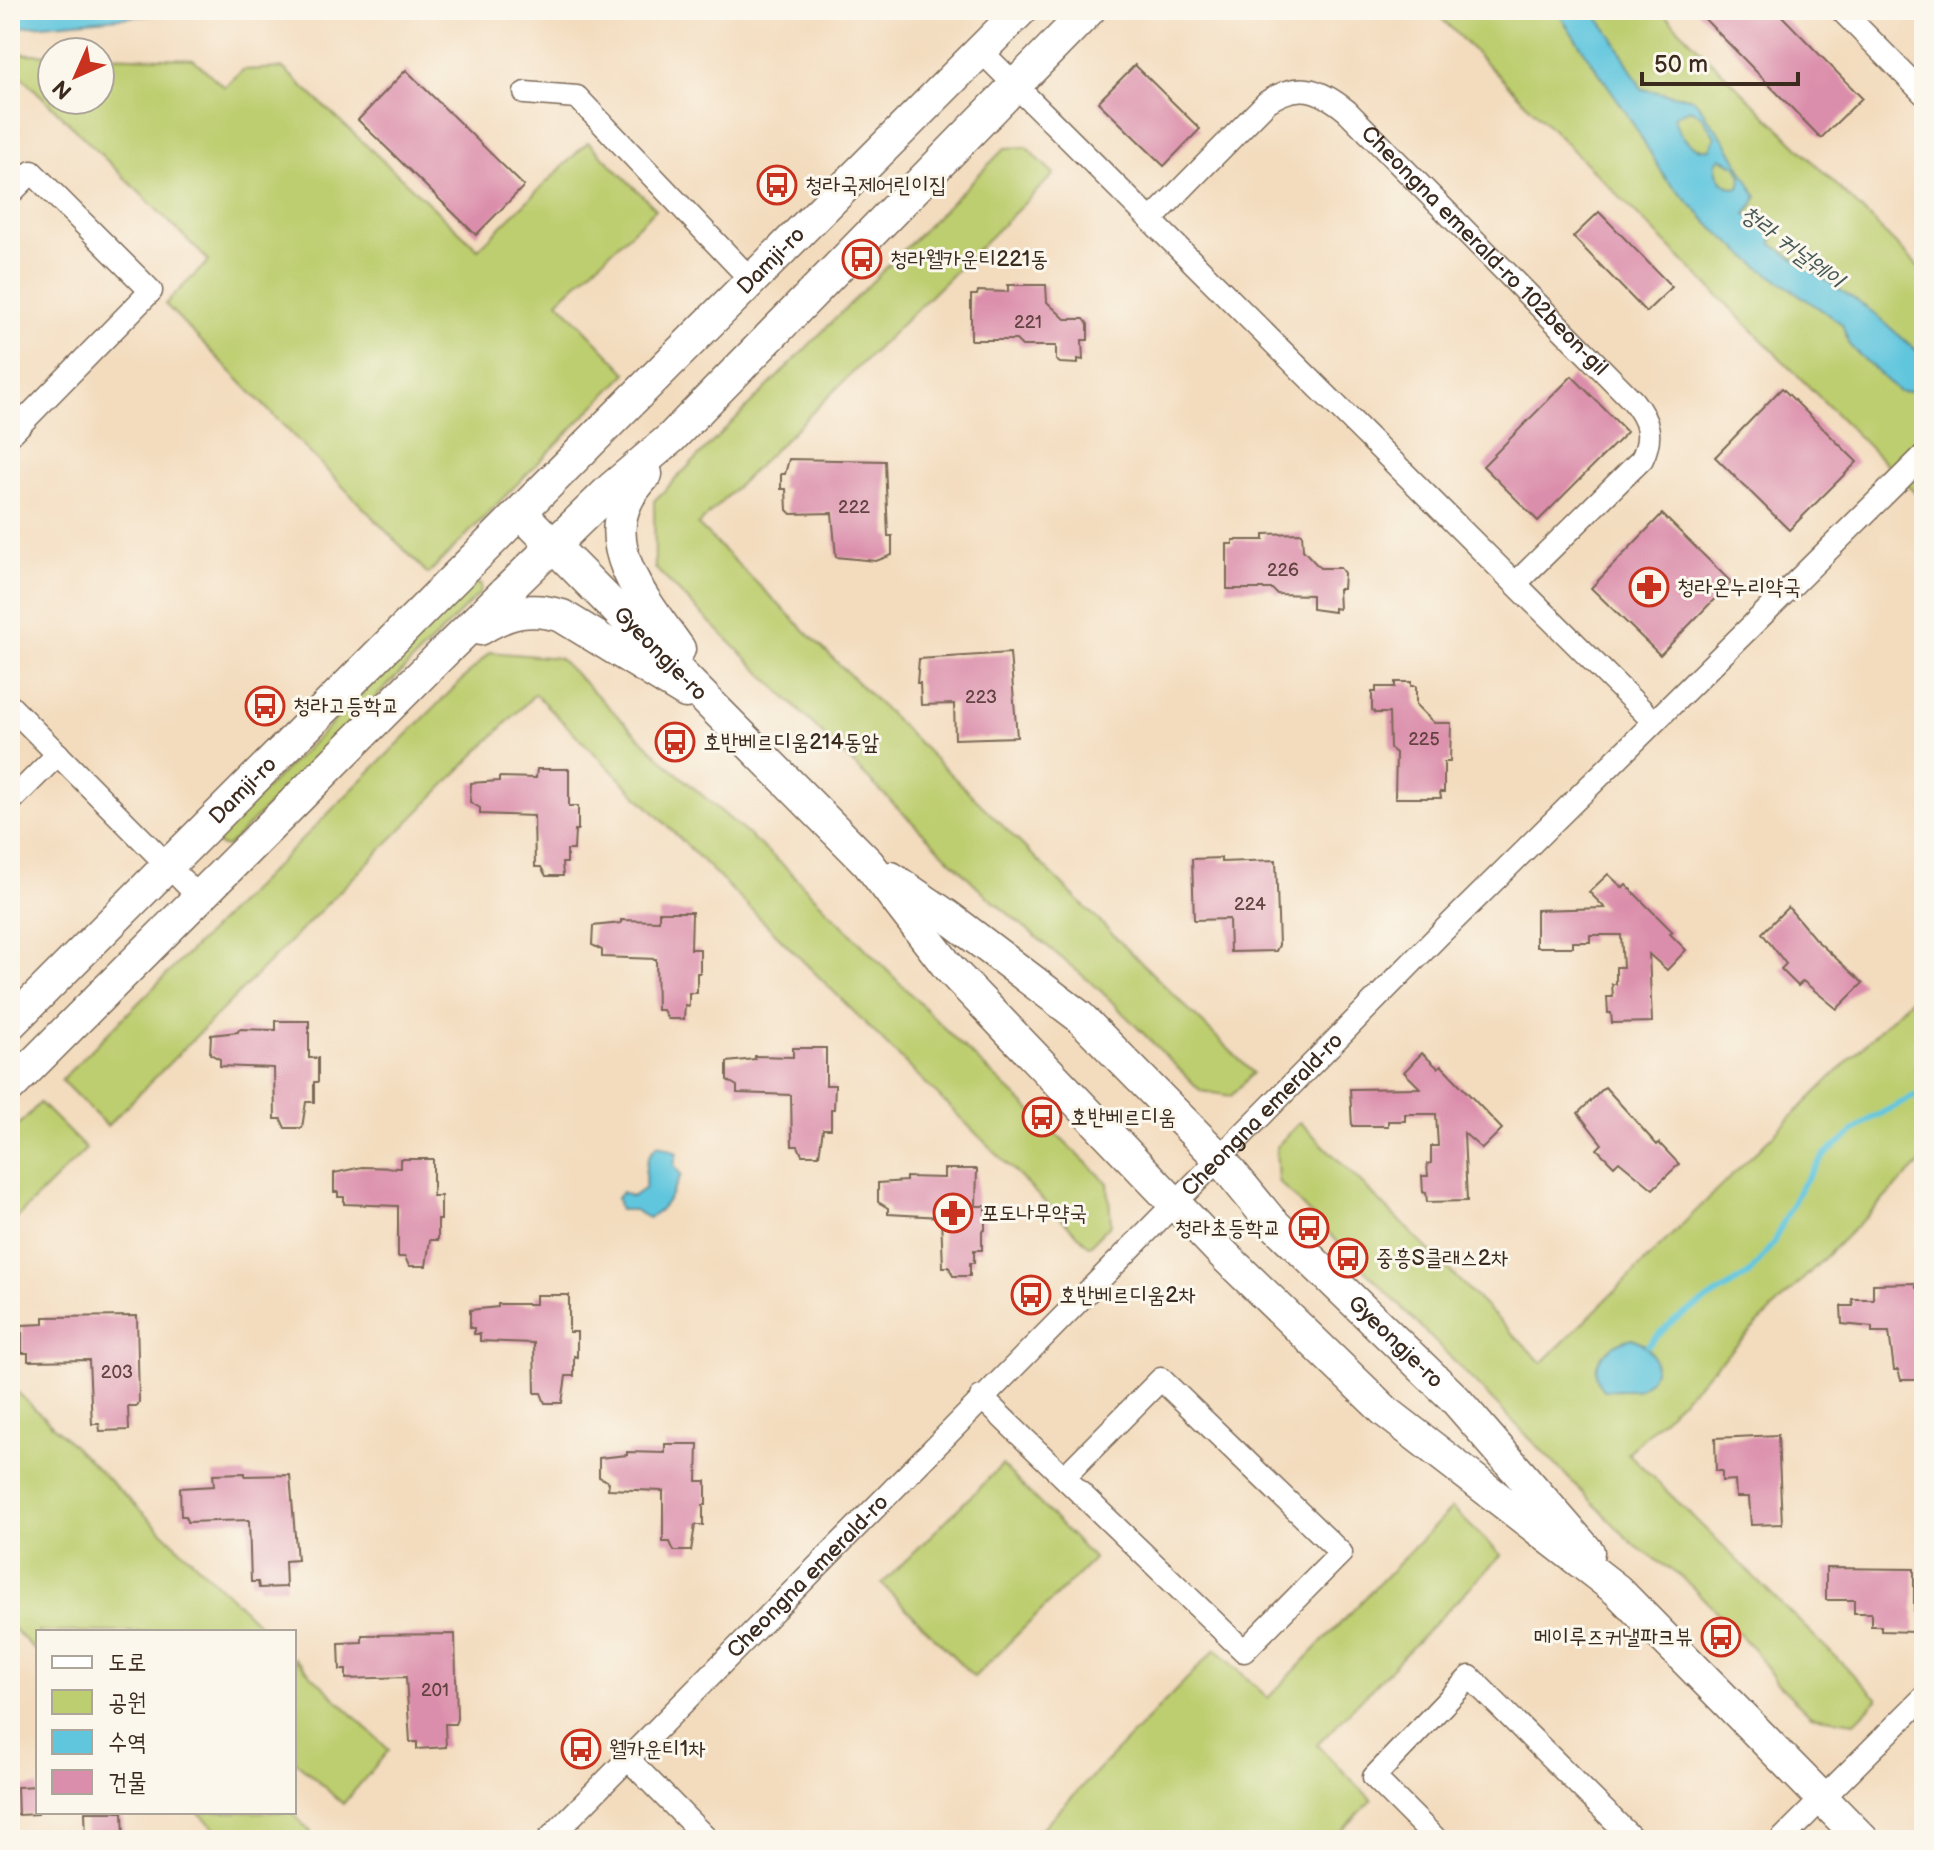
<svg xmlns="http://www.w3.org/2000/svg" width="1934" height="1850" viewBox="0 0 1934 1850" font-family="'Balsamiq Sans','Poor Story',sans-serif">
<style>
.green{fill:#bdce70;stroke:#7c7c47;stroke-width:2}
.water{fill:#60c6de;stroke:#4e787e;stroke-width:2;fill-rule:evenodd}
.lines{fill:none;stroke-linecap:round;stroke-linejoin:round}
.stream{stroke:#60c6de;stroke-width:6}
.building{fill:#db8eab}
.street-casing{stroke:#7b6856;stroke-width:25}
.secondary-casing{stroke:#7b6856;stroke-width:35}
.street{stroke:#fff;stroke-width:22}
.secondary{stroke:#fff;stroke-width:32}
.labels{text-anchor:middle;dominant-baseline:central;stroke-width:6;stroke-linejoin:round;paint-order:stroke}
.number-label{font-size:18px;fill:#634341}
.poi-label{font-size:22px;fill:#3b2a1e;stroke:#fbf7ec;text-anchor:start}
.street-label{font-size:22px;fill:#3b2a1e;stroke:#fbf7ec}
.water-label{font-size:24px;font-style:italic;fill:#465958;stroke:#fbf7ec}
</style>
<rect width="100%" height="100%" fill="#fbf7ec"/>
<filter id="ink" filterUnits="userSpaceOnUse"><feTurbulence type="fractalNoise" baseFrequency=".0125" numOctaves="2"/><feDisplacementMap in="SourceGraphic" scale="16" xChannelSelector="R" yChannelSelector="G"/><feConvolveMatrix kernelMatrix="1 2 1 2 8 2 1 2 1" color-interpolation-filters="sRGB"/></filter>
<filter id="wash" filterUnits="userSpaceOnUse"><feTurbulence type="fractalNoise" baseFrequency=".006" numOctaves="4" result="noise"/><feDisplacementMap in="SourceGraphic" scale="32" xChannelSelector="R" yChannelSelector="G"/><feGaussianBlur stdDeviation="1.8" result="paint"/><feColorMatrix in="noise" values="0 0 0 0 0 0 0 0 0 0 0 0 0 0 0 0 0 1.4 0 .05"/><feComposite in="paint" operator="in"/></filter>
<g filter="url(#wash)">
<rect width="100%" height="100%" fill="#f3dcbe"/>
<g class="green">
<polygon points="1433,10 1660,10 1924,272 1924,502"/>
<polygon points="10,53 52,55 52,100 100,100 100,56 193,59 224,87 243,70 283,68 478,249 588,142 656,209 558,301 627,373 428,574 165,304 209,261 10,65"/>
<polygon points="1026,147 1054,174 698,525 1253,1073 1231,1096 1201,1091 1100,990 987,896 655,568 654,501 1005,148"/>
<polygon points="474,583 481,585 480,593 227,847 218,845 216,838 221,833"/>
<polygon points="490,652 559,658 671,768 784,866 958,1042 1108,1183 1111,1224 1089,1246 535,694 107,1126 61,1080"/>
<polygon points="1924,986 1924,1159 1628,1453 1878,1699 1855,1722 1811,1716 1777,1683 1754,1649 1684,1579 1634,1545 1278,1181 1276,1147 1300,1122 1542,1363"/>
<polygon points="40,1103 86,1149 10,1224 10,1134"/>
<polygon points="10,1385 267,1632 38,1632 38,1653 10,1625"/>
<polygon points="1002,1465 1094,1559 974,1677 882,1584"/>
<polygon points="1452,1508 1501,1555 1317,1745 1372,1800 1333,1840 1030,1840 1216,1649 1268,1698"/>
<polygon points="294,1658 389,1750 343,1804 294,1760"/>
<polygon points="198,1812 291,1812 311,1832 303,1840 227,1840"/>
</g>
<g class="water">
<polygon points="10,10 208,10 10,28"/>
<path d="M1556,10h36l20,26 30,53 52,10 34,46 29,52 -11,17 27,21 -1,9 98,66 54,47v43l-10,-9 -15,1 -49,-46 -8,-22 -83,-57 -45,-38 -48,-50 -42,-70zM1690,109l12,7 13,21 -5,12c-18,3 -34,-16 -36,-33zM1721,158l16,8 5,10 -3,12c-14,1 -24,-12 -23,-25z"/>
<path d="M658,1145l19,8 -3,12 7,10c-8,16 -15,35 -33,43l-14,-8h-14l-3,-12 5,-6 10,5 13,-9c1,-16 -2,-31 13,-43z"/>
<path d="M1632,1338c27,10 32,38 4,52h-33c-19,-25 5,-46 29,-52z"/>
</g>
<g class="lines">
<polyline class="stream" points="1648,1345 1673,1321 1749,1274 1772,1245 1802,1185 1825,1154 1867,1121 1924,1091"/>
</g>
<g id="blocks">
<g class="building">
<polygon points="1696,10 1776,10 1862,98 1821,138"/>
<polygon points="1135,65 1200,129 1164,166 1098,102"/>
<polygon points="406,70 524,186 476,235 358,120"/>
<polygon points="1599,212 1672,287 1646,312 1573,237"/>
<polygon points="1008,285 1046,285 1047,302 1065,319 1084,319 1088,324 1088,340 1082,340 1083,360 1078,359 1078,364 1060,363 1056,360 1056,346 1022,346 1016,340 971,340 971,295 977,295 978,291 1008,292"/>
<polygon points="1572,376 1627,432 1538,521 1483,466"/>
<polygon points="1782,388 1857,462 1789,530 1715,457"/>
<polygon points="789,459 885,461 888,536 892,536 892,555 876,561 836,557 832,513 791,514 787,510 786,489 781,489 781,474 785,474"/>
<polygon points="1662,514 1731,582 1660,655 1591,588"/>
<polygon points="1302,533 1303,550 1320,568 1340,568 1344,573 1343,589 1338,589 1339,609 1334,608 1334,612 1312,609 1312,595 1277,594 1272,589 1227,589 1227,544 1233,544 1233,540 1264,540 1264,534"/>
<polygon points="1010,653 1017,737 955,739 954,704 921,705 920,683 917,683 919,659"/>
<polygon points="1395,682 1411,682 1411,686 1416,686 1416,705 1434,723 1451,723 1450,762 1444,762 1444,792 1440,792 1441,798 1395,798 1396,753 1390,748 1389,713 1375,713 1372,710 1372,692 1376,692 1376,687 1395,687"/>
<polygon points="537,769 569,769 569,806 578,806 578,830 575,830 574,850 567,850 567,863 562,863 563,876 546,876 541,867 535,867 534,816 480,814 480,808 470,802 471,783 499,781 499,777 536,778"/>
<polygon points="1221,858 1221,862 1276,860 1279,945 1276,951 1230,952 1229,919 1194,920 1192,859"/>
<polygon points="1608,874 1623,888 1626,885 1673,932 1670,934 1686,950 1667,970 1649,954 1652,1022 1612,1023 1611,1013 1608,1013 1607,997 1613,997 1612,984 1616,984 1616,967 1623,967 1621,935 1590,935 1590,942 1573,942 1573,947 1536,947 1536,910 1605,908 1589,892"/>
<polygon points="1788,907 1815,939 1863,983 1837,1009 1803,981 1798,986 1781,969 1786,964 1762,933"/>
<polygon points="659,912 692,912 691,949 700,949 700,973 697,973 697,993 689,993 689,1006 685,1005 684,1019 668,1019 663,1010 657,1010 656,959 602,957 602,950 592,945 593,926 621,923 621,920 659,921"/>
<polygon points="276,1021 309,1021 309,1058 318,1058 318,1082 314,1082 314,1102 306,1102 302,1128 285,1128 281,1119 275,1119 274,1068 220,1066 220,1059 210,1054 211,1035 238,1032 239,1029 276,1030"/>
<polygon points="793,1048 826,1048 826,1085 835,1085 834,1109 831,1109 831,1129 823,1129 819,1155 802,1155 798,1146 792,1146 791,1095 737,1093 737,1086 727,1080 727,1062 755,1059 755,1056 793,1057"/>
<polygon points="1422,1053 1438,1068 1441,1065 1502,1129 1482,1149 1464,1133 1467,1201 1427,1202 1426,1192 1423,1193 1422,1176 1428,1176 1427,1164 1431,1163 1431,1146 1438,1146 1436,1114 1405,1114 1405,1121 1388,1121 1388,1126 1352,1126 1350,1089 1420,1088 1404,1072"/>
<polygon points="1605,1087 1657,1145 1659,1143 1679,1164 1653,1189 1619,1161 1614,1166 1597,1149 1602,1144 1578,1113"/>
<polygon points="400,1159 433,1159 433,1196 441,1196 441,1220 438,1220 438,1240 430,1240 426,1266 409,1266 405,1257 398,1257 398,1206 344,1204 344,1197 338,1197 338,1192 334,1192 334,1173 362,1167 400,1168"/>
<polygon points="944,1169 977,1169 976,1206 985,1206 985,1230 982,1231 982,1250 974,1250 974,1263 970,1263 970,1276 953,1276 949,1267 943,1267 941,1217 888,1214 888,1208 878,1202 878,1183 906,1181 906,1177 944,1178"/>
<polygon points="1916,1283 1916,1288 1921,1288 1921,1303 1924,1302 1924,1371 1918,1371 1918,1380 1901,1380 1898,1370 1894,1370 1889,1332 1872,1332 1872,1327 1842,1324 1841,1306 1853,1306 1852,1299 1873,1299 1873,1284"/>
<polygon points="536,1295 569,1295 569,1332 577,1332 577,1357 574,1356 574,1376 566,1376 562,1403 545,1403 541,1393 535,1393 534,1343 480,1341 480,1334 474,1334 474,1328 470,1328 470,1310 498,1307 498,1304 536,1304"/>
<polygon points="137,1316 139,1402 137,1406 128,1406 129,1430 100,1431 99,1424 92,1424 89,1360 28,1361 28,1353 22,1353 22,1325 44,1324 44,1317"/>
<polygon points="1778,1435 1782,1524 1751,1525 1749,1497 1736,1497 1735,1480 1722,1481 1722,1471 1716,1471 1715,1438"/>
<polygon points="665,1444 698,1444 697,1481 706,1481 706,1505 703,1505 703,1525 695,1525 691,1551 674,1551 670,1542 663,1542 663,1491 608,1489 609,1482 599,1477 599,1458 627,1455 627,1452 665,1453"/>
<polygon points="245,1473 245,1476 290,1475 297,1560 285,1561 286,1587 259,1588 258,1582 251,1582 249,1520 187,1522 186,1516 181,1516 180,1488 214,1486 213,1474"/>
<polygon points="1826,1568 1914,1569 1914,1632 1881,1631 1881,1626 1871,1626 1871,1613 1854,1613 1854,1600 1826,1600"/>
<polygon points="455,1634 457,1719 455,1724 445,1724 446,1747 417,1749 417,1742 410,1742 406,1677 346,1679 346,1670 340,1670 339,1643 362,1642 362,1635"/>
<polygon points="38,1786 38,1814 18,1815 17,1787"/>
<polygon points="85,1812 123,1812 124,1840 86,1840"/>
</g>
</g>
</g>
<g filter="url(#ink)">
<use href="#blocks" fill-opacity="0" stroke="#7b6856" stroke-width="2"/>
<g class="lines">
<defs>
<g id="street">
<polyline points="1841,10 1924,94"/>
<polyline points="981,51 1653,721"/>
<polyline points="525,93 577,97 753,282"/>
<polyline points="10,194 32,172 151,291 10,435"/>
<path id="s1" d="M1151,220l116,-118c31,-21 52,-14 80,9l286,290c16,20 20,35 9,58l-126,124"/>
<polyline points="10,706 199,897"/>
<polyline points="10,802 58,754"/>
<polyline points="981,1397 1244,1651 1341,1553 1161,1379 1064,1477"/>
<polyline points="628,1759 708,1840"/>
<path id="s2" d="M548,1840l891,-905 485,-480"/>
<polyline points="1437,1840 1374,1777 1470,1677 1634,1840"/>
<polyline points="1781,1840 1924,1697"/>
</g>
<g id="secondary">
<path d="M646,474c-7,8 -15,17 -19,26 -27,52 24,109 52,149"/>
<path id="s3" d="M521,513l347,350 81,105 277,289 159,154 232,179 246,250"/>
<path d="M480,629c27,-17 51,-23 82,-13l124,76"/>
<path id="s4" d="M891,878l56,38 133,101 140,142 50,61 185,179 133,153"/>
<path id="s5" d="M10,1024l1011,-1014"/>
<polyline points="10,1087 443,653 612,488 671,438 1089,10"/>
</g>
</defs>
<use href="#street" class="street-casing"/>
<use href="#secondary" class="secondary-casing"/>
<use href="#street" class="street"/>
<use href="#secondary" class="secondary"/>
</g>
</g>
<defs>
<symbol id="bus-ring" viewBox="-11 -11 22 22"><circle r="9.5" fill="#fbf7ec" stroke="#c8321e" stroke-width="1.5"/><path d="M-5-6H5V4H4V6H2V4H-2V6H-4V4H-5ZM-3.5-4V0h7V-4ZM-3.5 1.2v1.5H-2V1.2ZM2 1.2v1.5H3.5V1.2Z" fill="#c8321e"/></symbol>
<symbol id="pharmacy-ring" viewBox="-11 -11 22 22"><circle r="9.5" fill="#fbf7ec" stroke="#c8321e" stroke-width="1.5"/><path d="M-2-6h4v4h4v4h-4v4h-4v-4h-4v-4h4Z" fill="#c8321e"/></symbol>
</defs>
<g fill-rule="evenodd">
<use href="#bus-ring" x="755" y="163" width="44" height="44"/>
<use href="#bus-ring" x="840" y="237" width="44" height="44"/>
<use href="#pharmacy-ring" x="1627" y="565" width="44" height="44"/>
<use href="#bus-ring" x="243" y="684" width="44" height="44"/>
<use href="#bus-ring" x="653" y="720" width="44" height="44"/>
<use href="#bus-ring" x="1020" y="1095" width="44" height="44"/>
<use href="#pharmacy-ring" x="931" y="1191" width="44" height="44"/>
<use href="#bus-ring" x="1287" y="1206" width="44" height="44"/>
<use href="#bus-ring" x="1326" y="1236" width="44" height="44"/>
<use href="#bus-ring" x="1009" y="1273" width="44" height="44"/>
<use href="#bus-ring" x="1699" y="1615" width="44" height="44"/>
<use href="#bus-ring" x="559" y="1727" width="44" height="44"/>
</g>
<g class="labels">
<g class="number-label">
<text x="1028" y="322">221</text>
<text x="854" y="507">222</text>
<text x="1283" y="570">226</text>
<text x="981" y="697">223</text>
<text x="1424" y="739">225</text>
<text x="1250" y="904">224</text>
<text x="117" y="1372">203</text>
<text x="435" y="1690">201</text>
</g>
<g class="poi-label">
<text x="805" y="185">청라국제어린이집</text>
<text x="890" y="259">청라웰카운티221동</text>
<text x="1677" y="587">청라온누리약국</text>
<text x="293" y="706">청라고등학교</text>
<text x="703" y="742">호반베르디움214동앞</text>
<text x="1070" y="1117">호반베르디움</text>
<text x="981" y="1213">포도나무약국</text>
<text x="1281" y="1228" text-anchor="end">청라초등학교</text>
<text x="1376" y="1258">중흥S클래스2차</text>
<text x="1059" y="1295">호반베르디움2차</text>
<text x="1693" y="1637" text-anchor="end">메이루즈커낼파크뷰</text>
<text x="609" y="1749">웰카운티1차</text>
</g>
<g class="street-label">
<text stroke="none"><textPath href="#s1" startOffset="450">Cheongna emerald-ro 102beon-gil</textPath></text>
<text stroke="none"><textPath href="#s5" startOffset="1078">Damji-ro</textPath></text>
<text stroke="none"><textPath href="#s3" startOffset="198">Gyeongje-ro</textPath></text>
<text stroke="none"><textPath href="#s5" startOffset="330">Damji-ro</textPath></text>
<text stroke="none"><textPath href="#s2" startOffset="1018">Cheongna emerald-ro</textPath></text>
<text stroke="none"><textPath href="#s4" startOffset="688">Gyeongje-ro</textPath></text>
<text stroke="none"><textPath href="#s2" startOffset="370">Cheongna emerald-ro</textPath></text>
</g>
<g class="water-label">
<text transform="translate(1792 247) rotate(37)">청라 커널웨이</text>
</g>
</g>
<rect width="1934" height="1850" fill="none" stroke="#fbf7ec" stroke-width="40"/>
<rect x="36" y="1630" width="260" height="184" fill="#fbf7ec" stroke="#aea59a" stroke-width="2"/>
<rect x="52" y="1656" width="40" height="12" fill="#ffffff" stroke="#aea59a" stroke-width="2"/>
<text x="108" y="1670" font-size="24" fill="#3b2a1e">도로</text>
<rect x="52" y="1690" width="40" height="24" fill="#bdce70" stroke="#aea59a" stroke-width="2"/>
<text x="108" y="1710" font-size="24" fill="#3b2a1e">공원</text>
<rect x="52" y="1730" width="40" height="24" fill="#60c6de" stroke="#aea59a" stroke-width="2"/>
<text x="108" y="1750" font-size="24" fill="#3b2a1e">수역</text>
<rect x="52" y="1770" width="40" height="24" fill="#db8eab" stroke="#aea59a" stroke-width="2"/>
<text x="108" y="1790" font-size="24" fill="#3b2a1e">건물</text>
<g transform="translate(76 76) rotate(225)"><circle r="38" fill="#fbf7ec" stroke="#aea59a" stroke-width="2"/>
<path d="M0-6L14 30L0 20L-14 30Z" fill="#c8321e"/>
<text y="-12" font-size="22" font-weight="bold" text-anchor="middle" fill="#3b2a1e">N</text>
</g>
<path d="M1642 72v12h156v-12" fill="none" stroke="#3b2a1e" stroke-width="4"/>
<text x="1654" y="72" font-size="24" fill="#3b2a1e" stroke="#fbf7ec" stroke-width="6" paint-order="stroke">50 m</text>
</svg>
